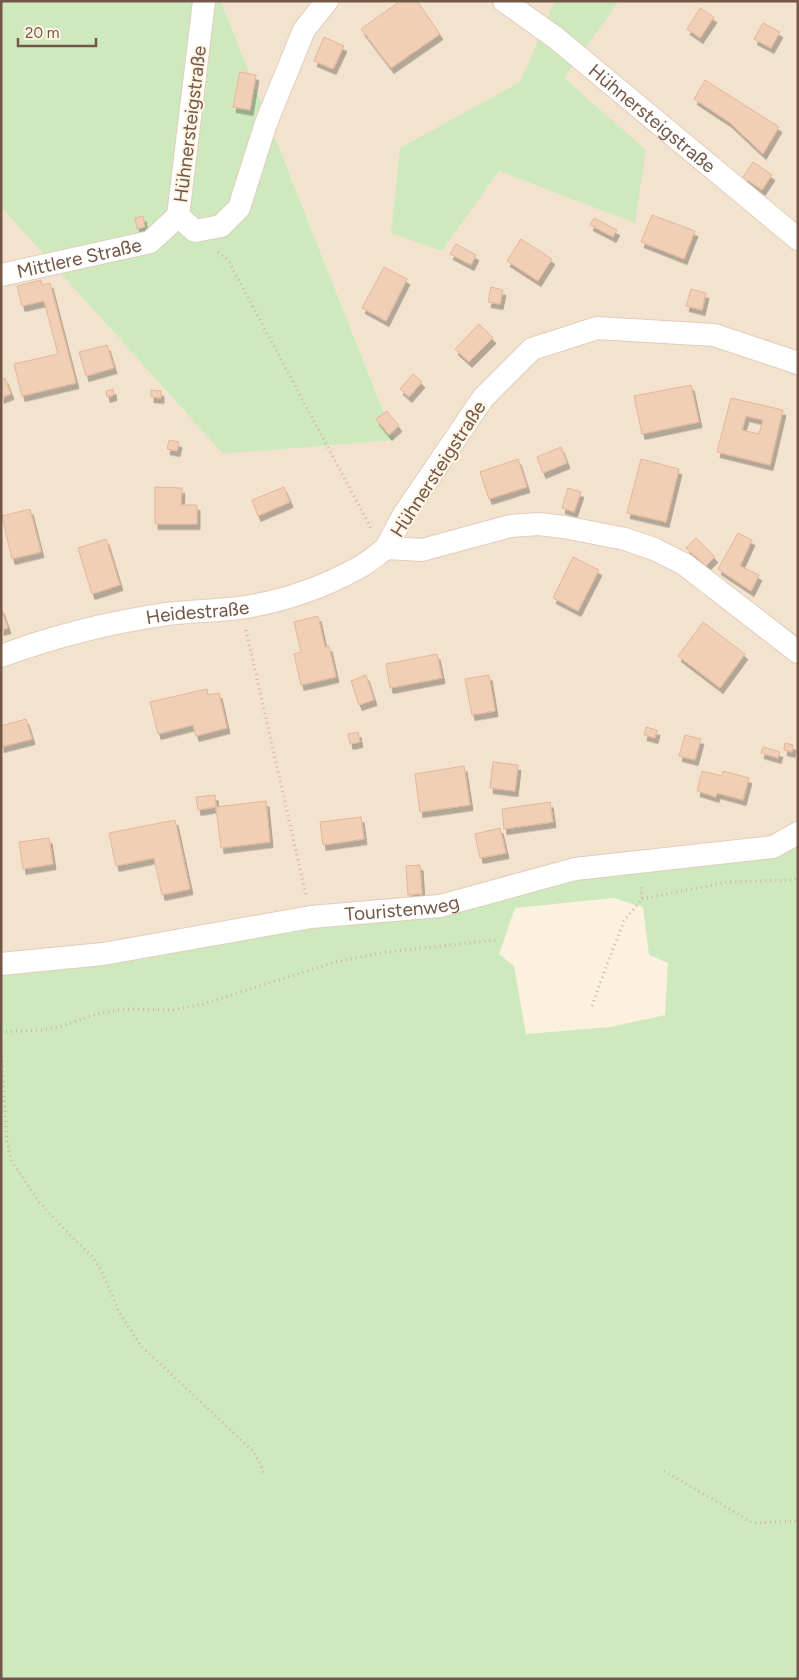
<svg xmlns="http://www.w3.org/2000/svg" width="799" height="1680" viewBox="0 0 799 1680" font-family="Figtree,sans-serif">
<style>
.residential{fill:#f3e3ce}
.green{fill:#cfe9be;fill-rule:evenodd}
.building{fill:#f1cfb7;stroke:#e4b697;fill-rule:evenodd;filter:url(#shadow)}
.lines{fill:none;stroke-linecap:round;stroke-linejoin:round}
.street-casing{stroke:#e0cdbb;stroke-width:24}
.path{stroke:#d5b39b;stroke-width:3;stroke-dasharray:1 4;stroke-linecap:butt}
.street{stroke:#fff;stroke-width:22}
.labels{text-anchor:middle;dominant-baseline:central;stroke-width:4;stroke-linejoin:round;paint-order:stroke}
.street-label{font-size:19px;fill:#725747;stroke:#fff5e5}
</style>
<defs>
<filter id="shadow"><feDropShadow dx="3" dy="5.5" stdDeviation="0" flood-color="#0004"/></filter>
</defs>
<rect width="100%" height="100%" fill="#fcf1df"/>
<polygon class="residential" points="221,1 798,1 798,842 1,972 1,207 223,454 395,439"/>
<g class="green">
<polygon points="1,1 221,1 395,440 223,454 1,207"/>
<polygon points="555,1 619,1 564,78 646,150 635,223 499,171 442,251 391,233 400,148 520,82"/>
<path d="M798,842v837h-797v-707zM613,898l30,9 6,48 19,8 -3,52 -55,12 -84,7 -12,-68 -15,-12 16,-46z"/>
</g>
<g class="building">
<polygon points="400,1 417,1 440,34 391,68 361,29"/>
<polygon points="700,8 714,17 700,38 687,29"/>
<polygon points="763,23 780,32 771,48 754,39"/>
<polygon points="324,37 344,46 333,69 314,61"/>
<polygon points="240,72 256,75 250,110 233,107"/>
<polygon points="705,80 779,127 763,154 729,122 694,99"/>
<polygon points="753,162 772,175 762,190 743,177"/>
<polygon points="652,215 695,231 684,259 641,242"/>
<polygon points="143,216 145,227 137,229 135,218"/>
<polygon points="594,218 617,230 613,237 590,225"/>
<polygon points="521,239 552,259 538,281 507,261"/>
<polygon points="456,244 476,255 471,265 450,254"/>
<polygon points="384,267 407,279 386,321 362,308"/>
<polygon points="41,280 42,285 50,283 76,383 22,396 14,364 58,354 44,301 22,306 17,286"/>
<polygon points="491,287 503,290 500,304 488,302"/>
<polygon points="691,289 706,293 702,310 686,306"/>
<polygon points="479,324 493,338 469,362 455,349"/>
<polygon points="107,345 114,368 86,376 79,352"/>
<polygon points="413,374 422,382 409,397 400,389"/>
<polygon points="5,378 11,394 1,398 1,380"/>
<polygon points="691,385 699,422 642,434 634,396"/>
<polygon points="113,389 114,395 107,397 106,391"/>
<polygon points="151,390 161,391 161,398 151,397"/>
<path d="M731,398l52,12 -13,55 -53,-13zM746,416l17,4 -4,14 -17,-4z"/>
<polygon points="387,411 399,426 389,435 376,419"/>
<polygon points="169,440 179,442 177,451 167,449"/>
<polygon points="561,447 567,463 543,473 537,457"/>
<polygon points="518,459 527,487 489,499 480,472"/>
<polygon points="641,459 679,469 666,522 627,513"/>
<polygon points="155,487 182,488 181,505 197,505 197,524 155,524"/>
<polygon points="284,487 290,502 258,516 252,500"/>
<polygon points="568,488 581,492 574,512 562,508"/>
<polygon points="30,509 41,552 12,559 2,516"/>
<polygon points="738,533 752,540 740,566 759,575 751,591 718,569"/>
<polygon points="696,538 715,557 706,566 686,548"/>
<polygon points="106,539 120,585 92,594 78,548"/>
<polygon points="573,557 599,570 578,611 553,598"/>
<polygon points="1,608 8,628 1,630"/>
<polygon points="318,616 325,647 329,646 336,677 301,685 294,654 301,652 294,622"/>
<polygon points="703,622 745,654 720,688 678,656"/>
<polygon points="437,654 442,678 390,688 386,664"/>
<polygon points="366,675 374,700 359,705 351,681"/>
<polygon points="489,675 495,711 472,715 465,679"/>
<polygon points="207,689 208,695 219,693 227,728 196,736 193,725 158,734 150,702"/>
<polygon points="26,719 32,739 1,747 1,726"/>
<polygon points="646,727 657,730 655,738 644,735"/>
<polygon points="358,732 360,742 350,744 348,734"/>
<polygon points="685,735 701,739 695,760 679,756"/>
<polygon points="785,743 793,745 792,752 784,750"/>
<polygon points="763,747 780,752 778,758 761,753"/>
<polygon points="493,762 518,765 515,791 490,788"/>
<polygon points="464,766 470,805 420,812 415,774"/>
<polygon points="702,771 722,776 723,771 749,778 743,800 717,793 716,797 697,791"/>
<polygon points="215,795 216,807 198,810 196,797"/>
<polygon points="266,801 270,842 221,848 216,807"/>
<polygon points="550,802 553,822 504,829 502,809"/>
<polygon points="361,817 364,839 323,845 320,822"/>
<polygon points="175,820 190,889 162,895 154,858 116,866 109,833"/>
<polygon points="500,828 506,853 480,858 475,834"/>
<polygon points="49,838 53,864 23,869 19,842"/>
<polygon points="420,865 422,894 408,895 406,866"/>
</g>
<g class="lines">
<defs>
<g id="street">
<polyline points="204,1 178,216 195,231 221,226 239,208 266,123 304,30 327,1"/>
<path id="s1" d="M504,1l52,37 242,201"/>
<path id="s2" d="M1,275l149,-33 28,-26"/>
<polyline points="798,363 714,335 597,328 532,349 483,398 403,516 386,548 422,550 510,526 539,524 564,527 625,539 654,549 684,564 798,652"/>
<path id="s3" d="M1,656c54,-20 110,-34 166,-42 24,-3 48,-3 72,-6 41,-6 83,-20 119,-40 10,-5 19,-13 28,-20"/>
<path id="s4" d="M1,964l102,-10 208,-37 129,-11 135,-37 198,-22 25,-14"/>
</g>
</defs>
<use href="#street" class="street-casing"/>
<g class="path">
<polyline points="218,252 228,260 371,528"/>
<polyline points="246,630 306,895"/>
<polyline points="642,899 728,882 794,880 798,878"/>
<polyline points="592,1006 606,967 624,921 642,899 641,885"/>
<polyline points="1,1032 42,1030 62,1026 100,1013 126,1009 173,1010 203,1004 335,962 387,952 497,940"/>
<polyline points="1,1046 7,1141 11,1160 39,1202 66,1231 92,1256 102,1272 119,1312 141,1346 253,1451 261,1465 264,1476"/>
<polyline points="664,1471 753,1523 798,1521"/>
</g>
<use href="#street" class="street"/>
</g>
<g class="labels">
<g class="street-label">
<text stroke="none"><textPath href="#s1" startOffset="189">Hühnersteigstraße</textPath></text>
<text transform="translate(190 124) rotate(-83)">Hühnersteigstraße</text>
<text stroke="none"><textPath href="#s2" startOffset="80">Mittlere Straße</textPath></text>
<text transform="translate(438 469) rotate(-57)">Hühnersteigstraße</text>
<text stroke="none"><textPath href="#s3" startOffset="202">Heidestraße</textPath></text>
<text stroke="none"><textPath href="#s4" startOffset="405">Touristenweg</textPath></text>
</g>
</g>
<rect width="799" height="1680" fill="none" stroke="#725747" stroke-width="5"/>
<path d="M18 38v8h78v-8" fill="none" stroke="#725747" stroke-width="2.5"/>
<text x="25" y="38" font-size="15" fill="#725747" stroke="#fff5e5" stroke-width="4" paint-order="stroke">20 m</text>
</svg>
